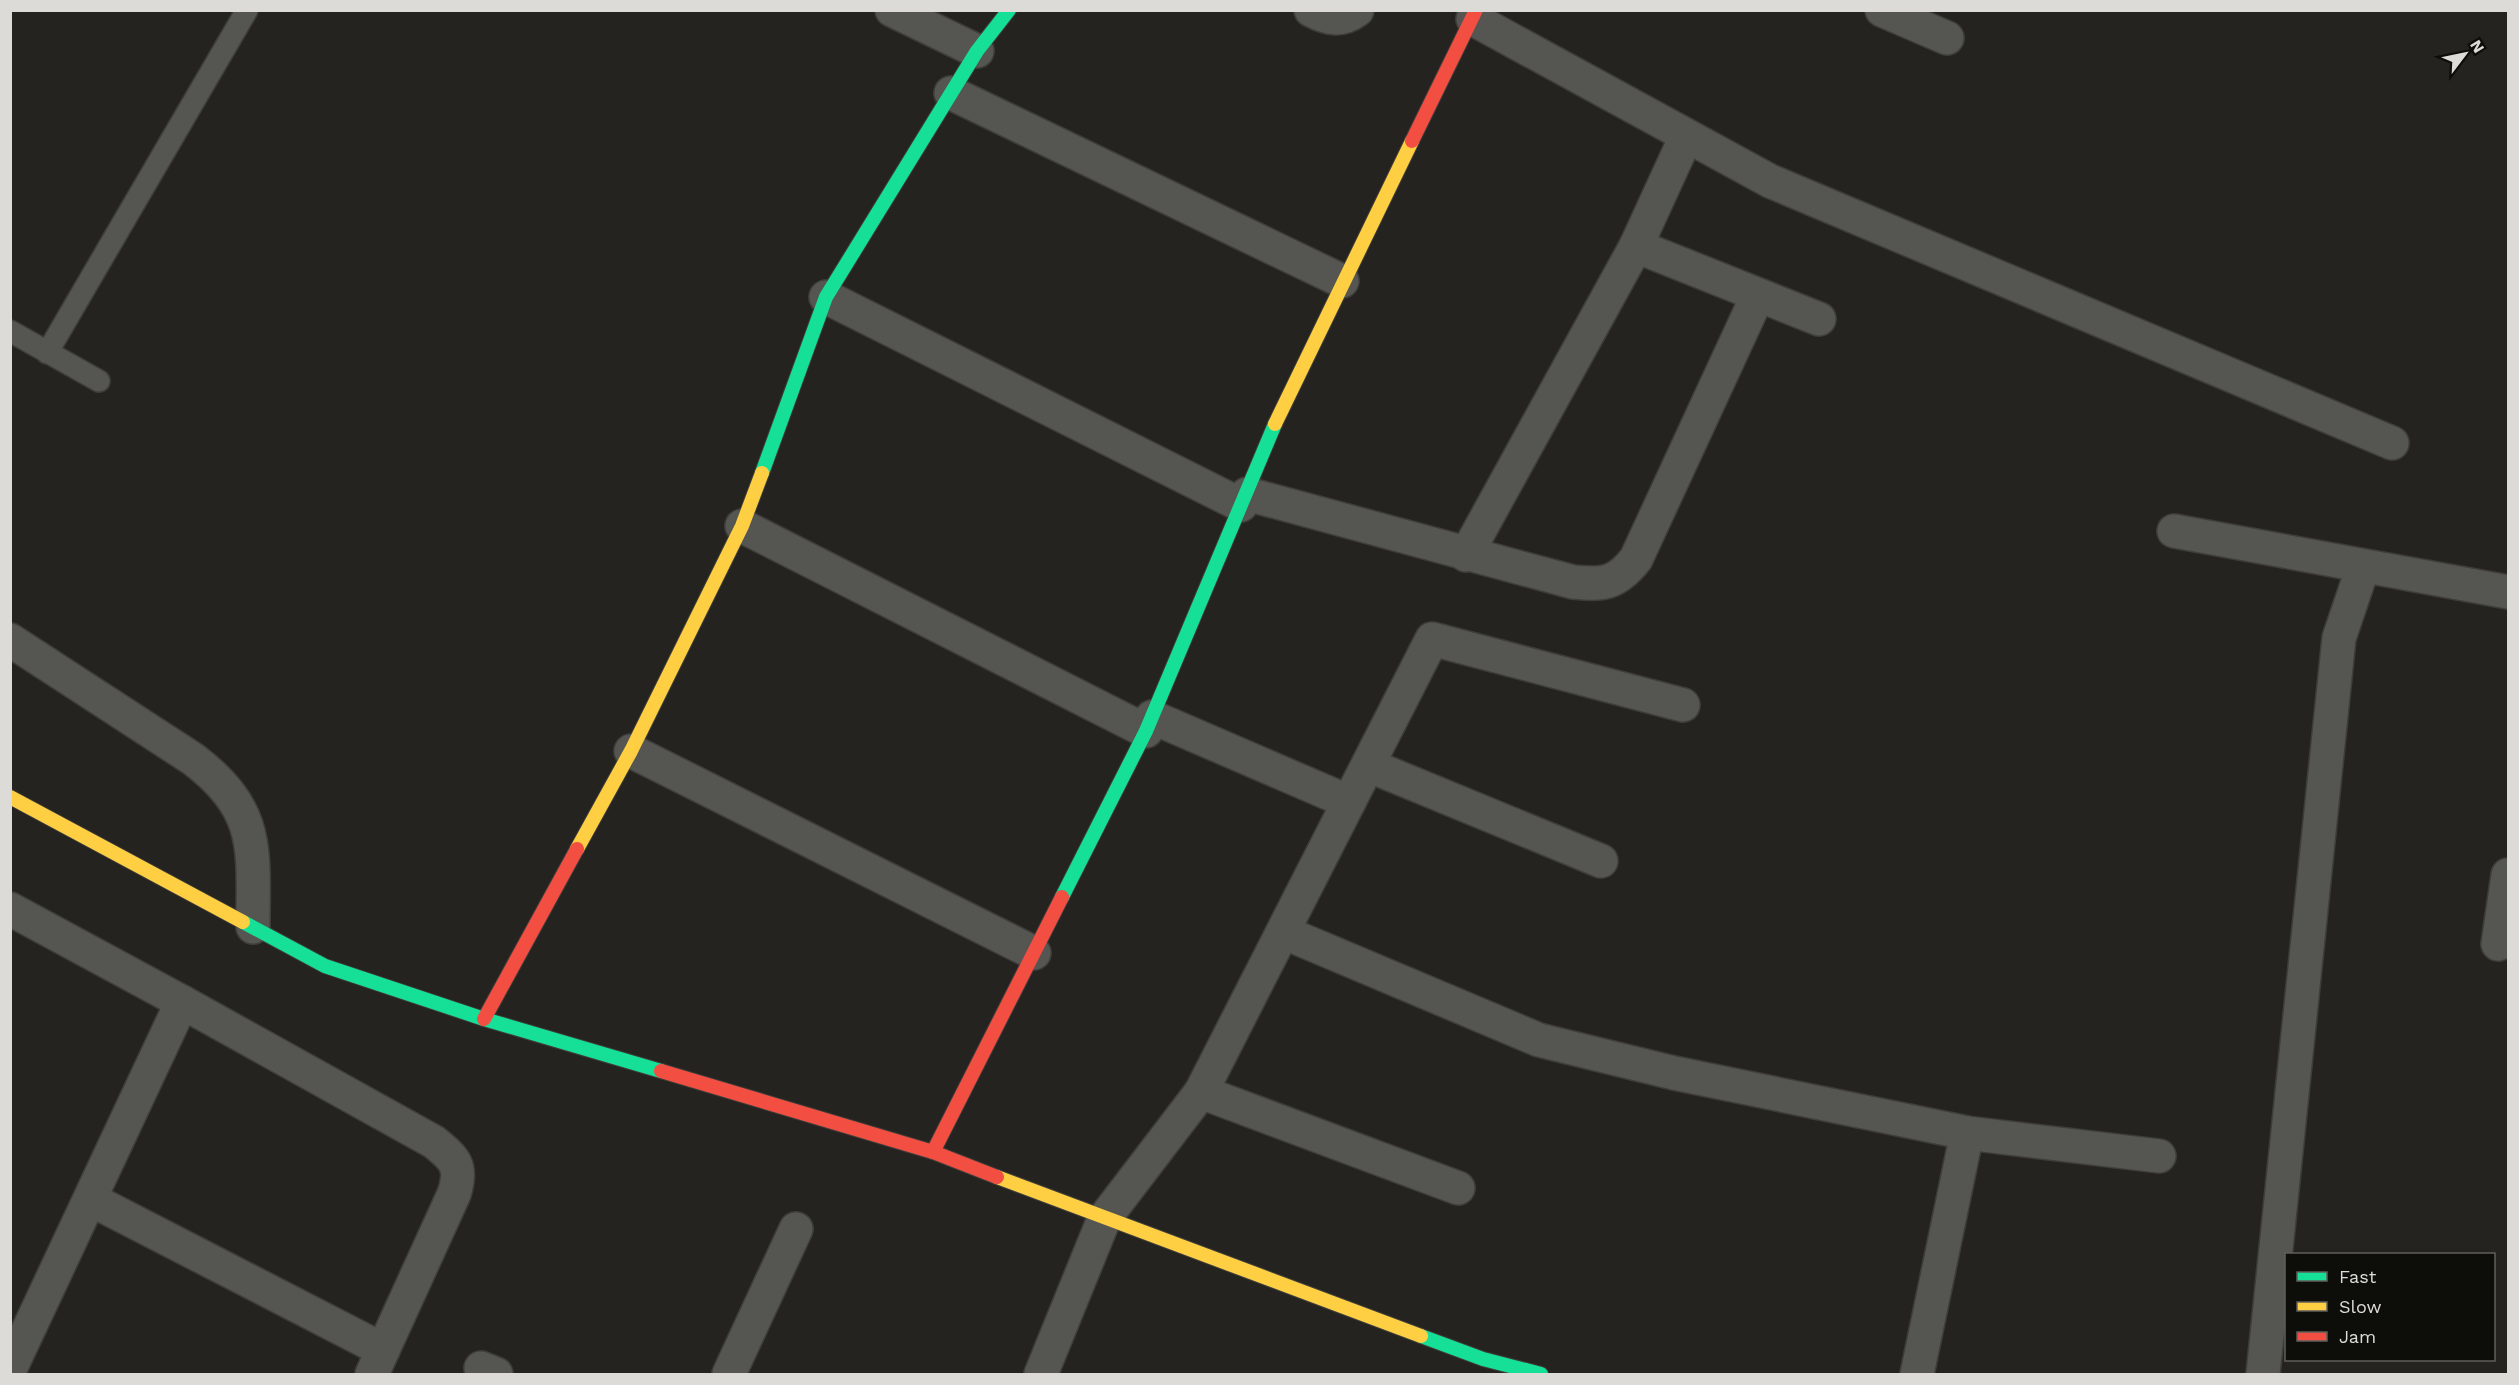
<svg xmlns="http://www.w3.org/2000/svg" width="2519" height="1385" viewBox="0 0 2519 1385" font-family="'Work Sans',sans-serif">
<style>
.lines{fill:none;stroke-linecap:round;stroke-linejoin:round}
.lane-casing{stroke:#3e3d3a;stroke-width:24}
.street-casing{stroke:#3e3d3a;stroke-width:36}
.fast-casing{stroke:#3e3d3a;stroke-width:16}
.slow-casing{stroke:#3e3d3a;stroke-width:16}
.jam-casing{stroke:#3e3d3a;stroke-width:16}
.lane{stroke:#555552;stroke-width:21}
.street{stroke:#555552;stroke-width:33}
.fast{stroke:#16e098;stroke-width:14}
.slow{stroke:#ffcf43;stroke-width:14}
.jam{stroke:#f24e42;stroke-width:14}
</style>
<rect width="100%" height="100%" fill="#24231f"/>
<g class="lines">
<defs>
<g id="lane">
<polyline points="10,331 99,381"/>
<polyline points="47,353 247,10"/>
</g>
<g id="street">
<polyline points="892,10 977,51"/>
<path d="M1311,10c17,9 30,12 46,0"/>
<polyline points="1882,10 1947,38"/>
<polyline points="1473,19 1770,181 2392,443"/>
<polyline points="951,93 1342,281"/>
<polyline points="1636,246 1819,319"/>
<polyline points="826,297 1241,505"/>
<path d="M1247,494l326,88c31,3 43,2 63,-23l122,-264"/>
<polyline points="742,526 1146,731"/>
<polyline points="2174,531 2508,592"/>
<polyline points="1466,555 1636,246 1686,137"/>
<path d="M10,640l183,119c68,52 60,90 60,168"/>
<polyline points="1152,717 1349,802"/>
<polyline points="631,751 1034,953"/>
<polyline points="1368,765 1601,861"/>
<polyline points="10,909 182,1002 10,1369"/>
<polyline points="1283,932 1539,1040 1674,1073 1967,1133 2159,1156"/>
<polyline points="2498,944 2508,875"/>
<path d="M182,1002l252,140c21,17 29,24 20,52l-82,180"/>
<polyline points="1201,1092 1458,1188"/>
<polyline points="90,1199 383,1350"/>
<polyline points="481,1368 496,1374"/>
<polyline points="729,1374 796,1229"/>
<polyline points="1041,1374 1104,1219 1201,1092 1432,639 1683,705"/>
<polyline points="1917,1374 1967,1133"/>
<polyline points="2263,1374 2339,638 2363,567"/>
</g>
<g id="fast">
<polyline points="762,473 826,297 977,51 1009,10"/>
<polyline points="1062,897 1146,731 1275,424"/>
<polyline points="243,922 325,966 484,1019 661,1071"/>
<polyline points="1421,1336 1483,1359 1541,1374"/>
</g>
<g id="slow">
<polyline points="1275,424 1412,141"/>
<polyline points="10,797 243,922"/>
<polyline points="577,849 631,751 742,526 762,473"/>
<polyline points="997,1177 1421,1336"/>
</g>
<g id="jam">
<polyline points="1412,141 1476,10"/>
<polyline points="484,1019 577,849"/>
<polyline points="661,1071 933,1152 997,1177"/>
<polyline points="933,1152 1062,897"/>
</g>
</defs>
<use href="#lane" class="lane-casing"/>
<use href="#street" class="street-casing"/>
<use href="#fast" class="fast-casing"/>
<use href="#slow" class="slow-casing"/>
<use href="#jam" class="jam-casing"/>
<use href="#lane" class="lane"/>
<use href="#street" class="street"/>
<use href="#fast" class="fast"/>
<use href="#slow" class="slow"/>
<use href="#jam" class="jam"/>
</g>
<rect width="2519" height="1385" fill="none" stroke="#dcdbd8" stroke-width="24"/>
<rect x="2285" y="1253" width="210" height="108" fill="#0d0d0a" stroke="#605f5c" stroke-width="1.5"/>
<rect x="2297" y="1272" width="30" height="9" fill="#16e098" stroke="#605f5c" stroke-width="1.5"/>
<text x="2339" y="1283" font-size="18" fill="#dcdbd8">Fast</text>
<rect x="2297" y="1302" width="30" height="9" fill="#ffcf43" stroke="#605f5c" stroke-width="1.5"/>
<text x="2339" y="1313" font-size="18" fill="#dcdbd8">Slow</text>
<rect x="2297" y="1332" width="30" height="9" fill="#f24e42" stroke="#605f5c" stroke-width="1.5"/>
<text x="2339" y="1343" font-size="18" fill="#dcdbd8">Jam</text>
<g transform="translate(2465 54) rotate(58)" stroke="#0d0d0a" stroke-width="4.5" paint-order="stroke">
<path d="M0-4.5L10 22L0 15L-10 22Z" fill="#dcdbd8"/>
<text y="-9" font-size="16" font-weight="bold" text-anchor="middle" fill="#dcdbd8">N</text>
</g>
</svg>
